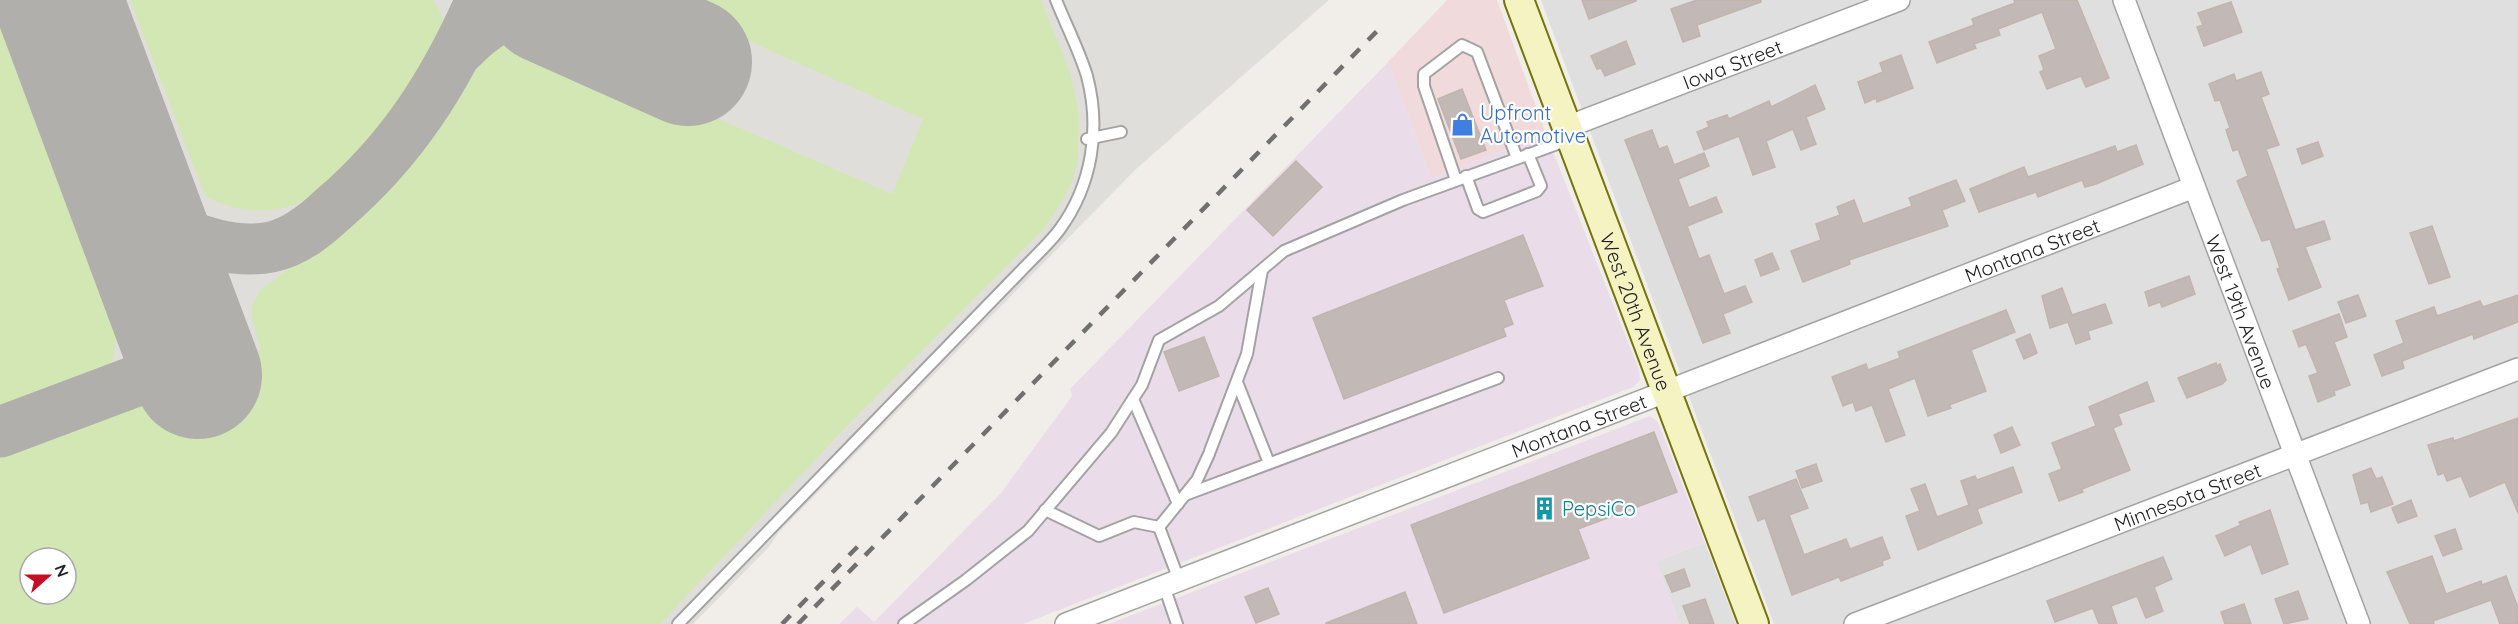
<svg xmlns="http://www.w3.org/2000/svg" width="2518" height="624" viewBox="0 0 2518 624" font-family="Quicksand,sans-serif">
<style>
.residential{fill:#e0dfdf}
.commercial{fill:#f0dadc}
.industrial{fill:#eadce9}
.airport{fill:#e0deda;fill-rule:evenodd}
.grass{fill:#d3e7b4;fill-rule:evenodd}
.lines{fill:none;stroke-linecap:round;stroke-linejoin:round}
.taxiway{stroke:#b0afac;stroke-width:51}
.runway{stroke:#b0afac;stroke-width:128}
.building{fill:#c2b9b6;stroke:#c2b4ac;stroke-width:1.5}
.service-casing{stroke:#a3a3a3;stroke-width:14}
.minor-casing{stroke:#a3a3a3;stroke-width:24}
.secondary-casing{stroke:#75740d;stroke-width:32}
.service{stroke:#fff;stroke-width:10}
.minor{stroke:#fff;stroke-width:21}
.secondary{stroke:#f6f3c3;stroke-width:28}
.rail{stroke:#707070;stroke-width:4.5;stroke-dasharray:12 12;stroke-linecap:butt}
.labels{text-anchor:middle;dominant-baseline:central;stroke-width:4.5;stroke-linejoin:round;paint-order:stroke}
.street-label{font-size:20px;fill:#222;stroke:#fff}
.shop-label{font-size:20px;fill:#366cbe;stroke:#fff;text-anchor:start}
.culture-label{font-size:20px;fill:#0d838f;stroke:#fff;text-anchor:start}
</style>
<rect width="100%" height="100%" fill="#f1eee9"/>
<g class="residential">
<polygon points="1541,0 2518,0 2518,624 1774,624"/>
<polygon points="1705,543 1736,624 1680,624 1656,561"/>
</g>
<polygon class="commercial" points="1447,0 1497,0 1546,134 1431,178 1388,62"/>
<g class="industrial">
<polygon points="1388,62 1431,178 1546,134 1639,370 1640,380 1633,387 1023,624 839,624 857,607 874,622 1001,493 1072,396 1070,389"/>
<polygon points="1650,416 1658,422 1705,543 1656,561 1680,624 1109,624"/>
</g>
<path class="airport" d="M0,0h1329l-193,169 -357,363 -10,15 -76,77h-693zM30,558h36v36h-36z"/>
<g class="grass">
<path d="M130,0h303c5,8 11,16 10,25 -6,48 -106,164 -149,180 -30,10 -62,6 -89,-9z"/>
<path d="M657,0h384l29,72 9,41 -1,49 -8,25 -16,27 -11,16 -196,196 -187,198h-660v-177l261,-97 -9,-30v-13l8,-17 78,-58 52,-48 57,-72 33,-60 15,-11 23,-6 12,2 362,157 31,-75zM30,558h36v36h-36z"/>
<polygon points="0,21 117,339 112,361 99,376 0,415"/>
</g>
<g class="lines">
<g class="taxiway">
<path d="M459,50c34,-35 61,-47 110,-41"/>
<path d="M141,217c41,16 84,39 130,30 24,-5 45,-22 62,-38 69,-59 112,-127 148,-209"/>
<polyline points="0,432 192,360"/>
</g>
<g class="runway">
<polyline points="58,0 198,375"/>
<polyline points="549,0 688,62"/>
</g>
</g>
<g class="building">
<polygon points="1582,0 1635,0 1636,1 1589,19"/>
<polygon points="1697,0 1761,0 1761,2 1697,25 1700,36 1683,42 1671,9"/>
<polygon points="2014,0 2077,0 2109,78 2086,87 2081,76 2047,89 2040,72 2044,70 2039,56 2056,49 2042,12 1998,29 2000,35 1974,44 1976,48 1937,63 1929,42 1974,25 1972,19 2015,3"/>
<polygon points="2231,2 2242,32 2204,46 2197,27 2203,25 2198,13"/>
<polygon points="1626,41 1635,64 1605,76 1601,68 1597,69 1591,56"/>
<polygon points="1901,55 1913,88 1877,102 1876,98 1865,103 1858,82 1883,72 1880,63"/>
<polygon points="2261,72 2269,94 2261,97 2279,145 2266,149 2295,230 2324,221 2330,239 2305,247 2321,287 2289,300 2277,269 2280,268 2270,239 2262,241 2237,181 2248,176 2238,149 2233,151 2226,130 2230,128 2220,100 2215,101 2209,84 2234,74 2236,81"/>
<polygon points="1815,85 1825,109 1806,117 1816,144 1801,150 1793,129 1766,141 1775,167 1753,175 1739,136 1704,150 1697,132 1709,127 1707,122 1727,115 1729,119 1769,101 1771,107"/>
<polygon points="1462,89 1486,150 1461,159 1438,99"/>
<polygon points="1652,130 1659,149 1667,146 1674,165 1704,153 1709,166 1678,179 1689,208 1716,197 1722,212 1687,226 1699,259 1709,255 1724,294 1745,286 1752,302 1723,314 1730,333 1703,343 1625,140"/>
<polygon points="2318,142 2323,156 2302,164 2297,149"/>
<polygon points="2136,145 2143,164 2096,184 2085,187 2082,180 2038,197 2036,192 1979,212 1970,189 2024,167 2028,177 2115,146 2117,152"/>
<polygon points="1296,161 1322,187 1273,236 1247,210"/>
<polygon points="1956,180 1965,201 1942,210 1948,226 1849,260 1850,264 1803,282 1791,251 1821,240 1816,224 1840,215 1837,207 1854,200 1863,224 1912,206 1909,198"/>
<polygon points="2432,226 2450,277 2429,284 2410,233"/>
<polygon points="1523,235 1543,286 1504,300 1513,324 1503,328 1506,336 1344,399 1313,318"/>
<polygon points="1772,253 1779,269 1761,276 1755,260"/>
<polygon points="2189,276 2195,294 2162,307 2160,302 2149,306 2145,292"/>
<polygon points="2062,288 2072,315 2105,304 2112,323 2088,331 2090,339 2076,344 2068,322 2050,328 2042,296"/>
<polygon points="2358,295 2366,316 2346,323 2338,302"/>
<polygon points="2518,295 2518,322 2474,339 2473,334 2402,361 2404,368 2382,376 2374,355 2404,343 2396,321 2434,307 2437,316 2480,301 2483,307"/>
<polygon points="2006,310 2015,332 1971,350 1986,391 1949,405 1951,408 1928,416 1915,378 1888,389 1905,435 1886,442 1872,405 1856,411 1853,402 1843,406 1832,377 1866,364 1868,370 1900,358 1898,352"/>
<polygon points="2339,314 2347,337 2334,342 2350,385 2334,391 2335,395 2318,402 2309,376 2318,373 2306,344 2299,347 2293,331"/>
<polygon points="2030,334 2037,353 2024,359 2016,340"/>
<polygon points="1204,337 1219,376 1179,391 1164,352"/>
<polygon points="2216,363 2217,366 2220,364 2226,380 2222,384 2187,398 2178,378"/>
<polygon points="2147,382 2154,401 2118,414 2122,424 2113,428 2130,470 2082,489 2083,492 2059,501 2049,474 2062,469 2052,443 2096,426 2089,407"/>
<polygon points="2518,418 2518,513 2505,482 2470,497 2461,476 2447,481 2444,473 2438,475 2428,445 2453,438 2454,441"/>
<polygon points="2012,427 2020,445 2001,453 1994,435"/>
<polygon points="1654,432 1677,492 1578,529 1589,558 1444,613 1411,525"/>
<polygon points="1816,464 1822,481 1802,488 1796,471"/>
<polygon points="2013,467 2022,492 1977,509 1982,523 1918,550 1906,516 1920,511 1911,489 1925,484 1937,517 1969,505 1961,481 1975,476 1977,480"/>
<polygon points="2371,468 2376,479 2382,477 2393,504 2371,512 2368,502 2361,504 2353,475"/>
<polygon points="1796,479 1808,508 1789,515 1804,555 1846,539 1850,549 1882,537 1890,558 1882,561 1883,565 1841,581 1839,577 1792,595 1765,518 1758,521 1749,497"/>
<polygon points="2411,500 2417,516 2398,523 2392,508"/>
<polygon points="2270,510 2288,564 2262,574 2251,544 2225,556 2216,536 2241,525 2239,522"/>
<polygon points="2455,529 2462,549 2443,556 2435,536"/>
<polygon points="2432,556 2446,594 2481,581 2482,585 2506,576 2518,608 2518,624 2500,624 2491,600 2433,621 2434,624 2410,624 2387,572"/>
<polygon points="2163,557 2172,579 2154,587 2163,611 2146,618 2137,596 2111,606 2117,624 2099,624 2093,608 2055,622 2047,601"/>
<polygon points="1684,569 1690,586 1672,592 1665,576"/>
<polygon points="1268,588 1279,614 1256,623 1245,597"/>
<polygon points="2298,591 2308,619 2284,624 2275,599"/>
<polygon points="1405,592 1417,624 1326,624 1326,623"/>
<polygon points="1705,599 1714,624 1690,624 1683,606"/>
<polygon points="2244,604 2251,624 2225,624 2221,612"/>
</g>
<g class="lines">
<defs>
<g id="service">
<polyline points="1087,139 1121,132"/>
<polyline points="1466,176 1478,209 1483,212 1537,191 1541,186 1528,154"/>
<polyline points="1456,180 1424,86 1424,74 1462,45 1477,52 1517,158"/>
<polyline points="1237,382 1269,463"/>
<polyline points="1133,399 1178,504"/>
<polyline points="1210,451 1247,354 1262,270"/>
<polyline points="1185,495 1498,378"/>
<polyline points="1045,510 1099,536 1134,522 1159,527"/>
<polyline points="1179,580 1159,527 1197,480 1209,454"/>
<polyline points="1164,586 1177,624"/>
<path d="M678,624l342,-352c13,-14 29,-28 40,-43 32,-44 41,-100 27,-153 -8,-26 -21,-51 -31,-76"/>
<polyline points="904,624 966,580 1028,531 1111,433 1142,385 1159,340 1219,306 1284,251 1403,200 1571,139"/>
</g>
<g id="minor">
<path id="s1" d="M2124,0l235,624"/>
<path id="s2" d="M1567,127l332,-127"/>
<path id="s3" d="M1066,624l1128,-437"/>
<path id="s4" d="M1855,624l663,-255"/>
</g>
<g id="secondary">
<path id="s5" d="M1519,0l235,624"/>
</g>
</defs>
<use href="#service" class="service-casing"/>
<use href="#minor" class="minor-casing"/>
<use href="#secondary" class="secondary-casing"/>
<use href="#service" class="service"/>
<use href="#minor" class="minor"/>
<use href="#secondary" class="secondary"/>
<g class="rail">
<polyline points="782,624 863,541"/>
<polyline points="798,624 1380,28"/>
</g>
</g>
<defs>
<symbol id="shop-bare" viewBox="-9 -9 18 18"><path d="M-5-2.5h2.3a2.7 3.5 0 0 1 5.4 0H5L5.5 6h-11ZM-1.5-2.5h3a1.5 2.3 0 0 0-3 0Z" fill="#3f7fe0" stroke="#fff" stroke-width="2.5" paint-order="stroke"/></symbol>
<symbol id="building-bare" viewBox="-9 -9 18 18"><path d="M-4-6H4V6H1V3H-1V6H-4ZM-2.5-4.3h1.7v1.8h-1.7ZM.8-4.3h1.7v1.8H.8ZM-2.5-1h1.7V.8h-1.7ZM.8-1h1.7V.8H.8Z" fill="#0f9aa8" stroke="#fff" stroke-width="2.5" paint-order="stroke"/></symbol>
</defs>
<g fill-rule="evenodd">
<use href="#shop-bare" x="1446" y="108" width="33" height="33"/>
<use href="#building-bare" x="1528" y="492" width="33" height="33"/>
</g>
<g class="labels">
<g class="street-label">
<text stroke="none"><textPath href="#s2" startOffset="177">Iowa Street</textPath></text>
<text stroke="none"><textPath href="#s3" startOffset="1036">Montana Street</textPath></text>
<text stroke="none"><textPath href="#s5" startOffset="333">West 20th Avenue</textPath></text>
<text stroke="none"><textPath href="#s1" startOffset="333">West 19th Avenue</textPath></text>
<text stroke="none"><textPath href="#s3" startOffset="550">Montana Street</textPath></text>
<text stroke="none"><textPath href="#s4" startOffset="356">Minnesota Street</textPath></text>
</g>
<g class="shop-label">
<text x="1480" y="112">Upfront<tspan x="1480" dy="23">Automotive</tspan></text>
</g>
<g class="culture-label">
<text x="1562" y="508">PepsiCo</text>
</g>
</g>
<g transform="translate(48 576) rotate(69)"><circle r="28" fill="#ffffff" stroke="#a7a7a7" stroke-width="1.5"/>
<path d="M0-4.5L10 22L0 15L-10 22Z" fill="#c50e23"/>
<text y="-9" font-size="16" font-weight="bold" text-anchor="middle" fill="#222222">N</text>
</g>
</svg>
